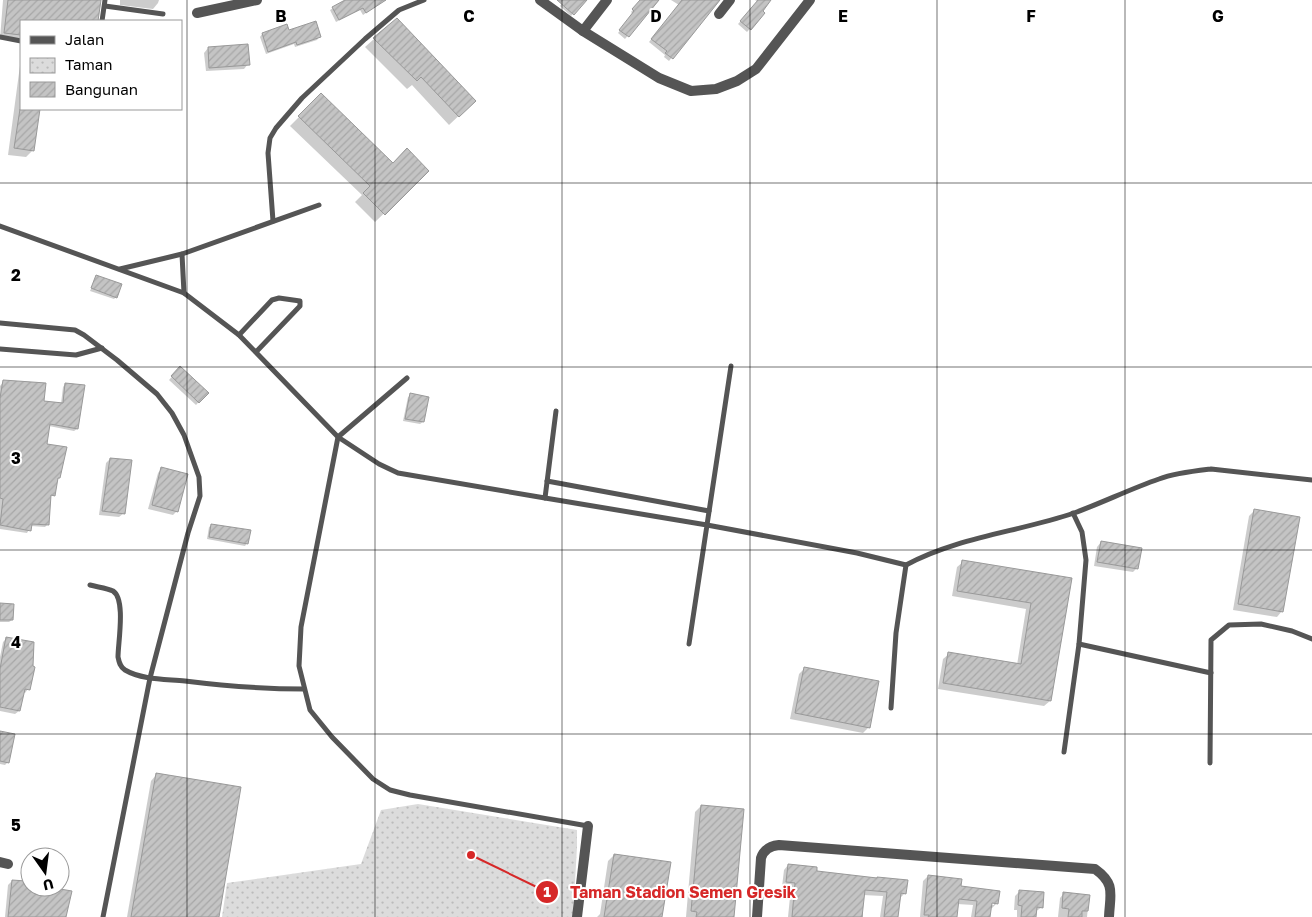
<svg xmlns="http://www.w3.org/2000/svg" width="1312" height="917" viewBox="0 0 1312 917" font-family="'Golos Text',sans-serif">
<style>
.park{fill:url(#park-dots)}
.shadow{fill:#0003;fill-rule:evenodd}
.building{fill:url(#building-hatch);stroke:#999}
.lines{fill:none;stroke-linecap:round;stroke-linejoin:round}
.lane{stroke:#555;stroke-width:5}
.street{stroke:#555;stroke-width:10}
.grid{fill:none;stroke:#000;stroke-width:1;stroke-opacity:0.55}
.grid-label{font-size:16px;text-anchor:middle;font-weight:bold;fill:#000;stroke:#fff;stroke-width:4;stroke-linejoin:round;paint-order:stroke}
.leader{fill:none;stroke:#d62828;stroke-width:2}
.callout-dot{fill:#d62828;stroke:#fff;stroke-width:2}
.mark-label{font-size:15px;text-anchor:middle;font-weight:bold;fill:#fff}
.callout-label{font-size:16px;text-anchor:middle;font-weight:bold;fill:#d62828;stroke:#fff;stroke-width:4;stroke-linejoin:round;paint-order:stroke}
</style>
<defs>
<pattern id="park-dots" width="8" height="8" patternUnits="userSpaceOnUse" patternTransform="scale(1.25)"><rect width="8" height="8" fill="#dcdcdc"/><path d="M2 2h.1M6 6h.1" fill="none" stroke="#bbb" stroke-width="1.8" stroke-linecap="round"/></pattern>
<pattern id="building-hatch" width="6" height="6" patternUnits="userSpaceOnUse" patternTransform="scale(1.25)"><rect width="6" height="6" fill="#c4c4c4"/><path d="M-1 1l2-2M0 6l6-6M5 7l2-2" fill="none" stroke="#a7a7a7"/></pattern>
</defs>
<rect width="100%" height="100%" fill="#fff"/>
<polygon class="park" points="418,804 577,830 577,847 573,917 222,917 227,883 361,864 381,810"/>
<g class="shadow">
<polygon points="3,0 100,0 98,21 21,21 21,42 0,39"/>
<polygon points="120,0 159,0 158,3 153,9 120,5"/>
<polygon points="347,0 385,0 363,15 360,10 336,22 330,10"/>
<polygon points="565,0 585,0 571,16 560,6"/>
<polygon points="641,0 658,0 625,39 618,33 633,14 631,12"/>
<polygon points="671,0 718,0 669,61 664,57 665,55 649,42 679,5"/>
<polygon points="755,0 770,0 762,11 764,13 747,32 738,24 758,2"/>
<polygon points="288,31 319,37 317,40 295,47 294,44 266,54 260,37 262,34"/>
<polygon points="374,39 466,109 449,125 412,85 407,89 365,47"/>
<polygon points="208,48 248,64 244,69 206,71 204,53"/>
<polygon points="21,58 21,109 39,109 33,150 26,157 8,155"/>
<polygon points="321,95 393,165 428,171 375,222 355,202 362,195 290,126"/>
<polygon points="97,276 116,297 114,299 90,291"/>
<polygon points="180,368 207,393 196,405 169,380"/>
<polygon points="4,381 43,402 61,404 63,387 65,384 83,386 77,429 74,431 49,426 45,445 59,478 57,480 54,495 49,497 47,525 45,527 31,526 27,533 0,529 0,386"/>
<polygon points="411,395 428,398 423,422 420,424 403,421 408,397"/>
<polygon points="110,459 124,513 119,517 99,515 106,463"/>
<polygon points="162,468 177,511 173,515 148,509 158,473"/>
<polygon points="1254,511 1282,611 1277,617 1233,610 1249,516"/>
<polygon points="212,525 247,543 245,546 207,539 209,527"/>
<polygon points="1101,542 1137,568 1133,572 1094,566 1097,547"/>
<polygon points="963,562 1071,580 1050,701 1044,706 938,689 943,659 949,654 1017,665 1026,609 952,596 957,567"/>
<polygon points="0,604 12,620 9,622 0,622"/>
<polygon points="7,638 28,689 25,693 23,692 19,711 15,714 0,711 0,657 3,642"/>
<polygon points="805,668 869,727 863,733 790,719 799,674"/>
<polygon points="0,733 8,762 5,765 0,764"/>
<polygon points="156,775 217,917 127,917 151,781"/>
<polygon points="701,806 733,917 686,917 695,812"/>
<polygon points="614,855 660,917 597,917 600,914 608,861"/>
<polygon points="788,865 815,872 905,893 900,898 896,917 880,917 883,896 863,895 861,913 863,913 863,917 782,917 788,917 791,887 782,887 784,870"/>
<path d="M928,876l32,4 -1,7 39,5 -1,11 -5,5h-2l-2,9h-17l2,-12 -16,-1 -1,13h-36l3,-36zM985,901l9,1v3l-9,-1z"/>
<polygon points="12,881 24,886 36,887 35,889 65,917 5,917 8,885"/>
<polygon points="1020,891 1042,907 1035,912 1035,917 1017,917 1017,910 1014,910 1015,896"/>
<polygon points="1064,893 1089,896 1087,917 1058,917 1060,898"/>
</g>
<g class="building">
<polygon points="8,0 101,0 98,21 21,21 21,35 4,33"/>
<polygon points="345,0 386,0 366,13 363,8 339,20 332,7"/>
<polygon points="557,0 587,0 574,15"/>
<polygon points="640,0 659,0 629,37 619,30 634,11 632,9"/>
<polygon points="682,0 720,0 673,59 665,53 667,51 651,39"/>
<polygon points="758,0 771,0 763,11 765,13 751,30 740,21"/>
<polygon points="397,18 476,101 459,117 421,77 417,81 373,38"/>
<polygon points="316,21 321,37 297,45 296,42 268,52 262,33 287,24 289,30"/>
<polygon points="248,44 250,65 209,68 208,47"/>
<polygon points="321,93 393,163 407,148 429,171 385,215 363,193 370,186 298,116"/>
<polygon points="20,109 40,109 34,151 14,148"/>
<polygon points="96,275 122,284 117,298 91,288"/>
<polygon points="180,366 209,393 199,403 171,376"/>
<polygon points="3,380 46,383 44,401 63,403 65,383 85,385 78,429 50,424 47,444 67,447 60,478 58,478 55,496 51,495 49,525 32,524 31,531 0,525 3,499 0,498 0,398"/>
<polygon points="410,393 429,397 424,422 405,419"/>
<polygon points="110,458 132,460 125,514 102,511"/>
<polygon points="161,467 188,474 178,512 152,505"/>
<polygon points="1254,509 1300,517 1283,612 1238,604"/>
<polygon points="211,524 251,530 248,544 209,537"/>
<polygon points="1101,541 1142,548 1138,569 1097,562"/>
<polygon points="962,560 1072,578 1051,701 943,683 948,652 1021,664 1031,603 957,591"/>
<polygon points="0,603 14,604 13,620 0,620"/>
<polygon points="6,637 34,642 33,666 35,667 30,690 25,689 20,711 0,707 0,669"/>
<polygon points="804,667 879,681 870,728 795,713"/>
<polygon points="0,731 15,734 9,763 0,761"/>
<polygon points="156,773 241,787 219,917 131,917"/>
<polygon points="701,805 744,809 734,917 696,917 697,912 691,911"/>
<polygon points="614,854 671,862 662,917 604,917"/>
<polygon points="788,864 817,867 817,871 877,878 877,877 908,880 906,894 901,893 898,917 884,917 887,892 865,890 862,917 792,917 795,883 786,882"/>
<polygon points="928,875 962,879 961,886 1000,891 998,904 992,903 990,917 975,917 977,901 959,899 957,917 928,917 929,915 924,915"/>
<polygon points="12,880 26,881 25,885 30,885 30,887 60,891 60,889 72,891 66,917 8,917"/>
<polygon points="1019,890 1044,892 1043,908 1037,907 1036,917 1021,917 1022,906 1018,905"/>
<polygon points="1063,892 1090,895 1088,911 1082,911 1082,917 1068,917 1069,909 1062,908"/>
</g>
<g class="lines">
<g class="lane">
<polyline points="105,6 163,14"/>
<polyline points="102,21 105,0"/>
<polyline points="0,37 21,41"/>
<polyline points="273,221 268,153 270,138 276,128 302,98 365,39 399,10 424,0"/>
<polyline points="0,226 184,293 239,335 338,437 301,627 299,666 310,710 332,737 373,779 390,790 410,795 588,826"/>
<polyline points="182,254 184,293"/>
<polyline points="120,269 182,254 319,205"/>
<polyline points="0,323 75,330 84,335 117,360 157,394 172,413 184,435 199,477 200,496 188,533 150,678 103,917"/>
<polyline points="239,335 272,300 279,298 300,301 300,306 256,352"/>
<polyline points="0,349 76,355 102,348"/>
<polyline points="731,366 707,525 857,553 906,565 896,633 891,708"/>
<polyline points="407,378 338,437 379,464 398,473 545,498 556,411"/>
<polyline points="547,481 709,511"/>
<polyline points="545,498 707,525 689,644"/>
<polyline points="1073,513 1082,532 1086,560 1079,644 1211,673"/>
<path d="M906,565c52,-28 112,-33 168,-52 28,-10 56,-24 85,-34 16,-6 35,-8 52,-10l101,11"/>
<path d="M90,585c7,2 17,3 23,6 13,8 5,52 5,66 1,5 2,10 7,13 17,10 41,9 60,11 40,5 79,8 119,8"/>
<polyline points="1064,752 1079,644"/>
<polyline points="1210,763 1211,640 1229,625 1261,624 1292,631 1312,639"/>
</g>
<g class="street">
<polyline points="540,0 583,31 607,0"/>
<polyline points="197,13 257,0"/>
<polyline points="719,14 730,0"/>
<polyline points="583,31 659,78 691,91 716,89 737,81 756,69 810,0"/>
<polyline points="0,862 8,864"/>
<polyline points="577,917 588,826"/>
<path d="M757,917l4,-59c3,-9 9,-12 18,-13l316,24c21,15 15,25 14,48"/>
</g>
</g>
<path class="grid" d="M187,0v917M375,0v917M562,0v917M750,0v917M937,0v917M1125,0v917M0,183h1312M0,367h1312M0,550h1312M0,734h1312"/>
<g class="grid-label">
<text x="281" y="22">B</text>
<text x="469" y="22">C</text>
<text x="656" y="22">D</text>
<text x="843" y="22">E</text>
<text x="1031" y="22">F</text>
<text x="1218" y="22">G</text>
<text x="16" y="281">2</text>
<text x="16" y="464">3</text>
<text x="16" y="648">4</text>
<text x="16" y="831">5</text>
</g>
<path class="leader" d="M471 855L547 892"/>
<g class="callout-dot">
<circle cx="471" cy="855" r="5"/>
<circle cx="547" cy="892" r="12"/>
</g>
<g class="mark-label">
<text x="547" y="897">1</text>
</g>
<g class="callout-label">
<text x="683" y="898">Taman Stadion Semen Gresik</text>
</g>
<rect x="20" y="20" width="162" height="90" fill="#ffffff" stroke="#999999"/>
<rect x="30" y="36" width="25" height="8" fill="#555555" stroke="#999999"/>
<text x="65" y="45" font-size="15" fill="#000000">Jalan</text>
<rect x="30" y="58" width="25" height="15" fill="url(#park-dots)" stroke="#999999"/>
<text x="65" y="70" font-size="15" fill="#000000">Taman</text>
<rect x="30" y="82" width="25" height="15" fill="url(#building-hatch)" stroke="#999999"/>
<text x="65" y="95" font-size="15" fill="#000000">Bangunan</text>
<g transform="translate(45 872) rotate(166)"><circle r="24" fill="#ffffff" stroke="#999999"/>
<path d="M0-4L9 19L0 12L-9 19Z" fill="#000000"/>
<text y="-8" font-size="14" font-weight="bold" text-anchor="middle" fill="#000000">U</text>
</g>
</svg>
